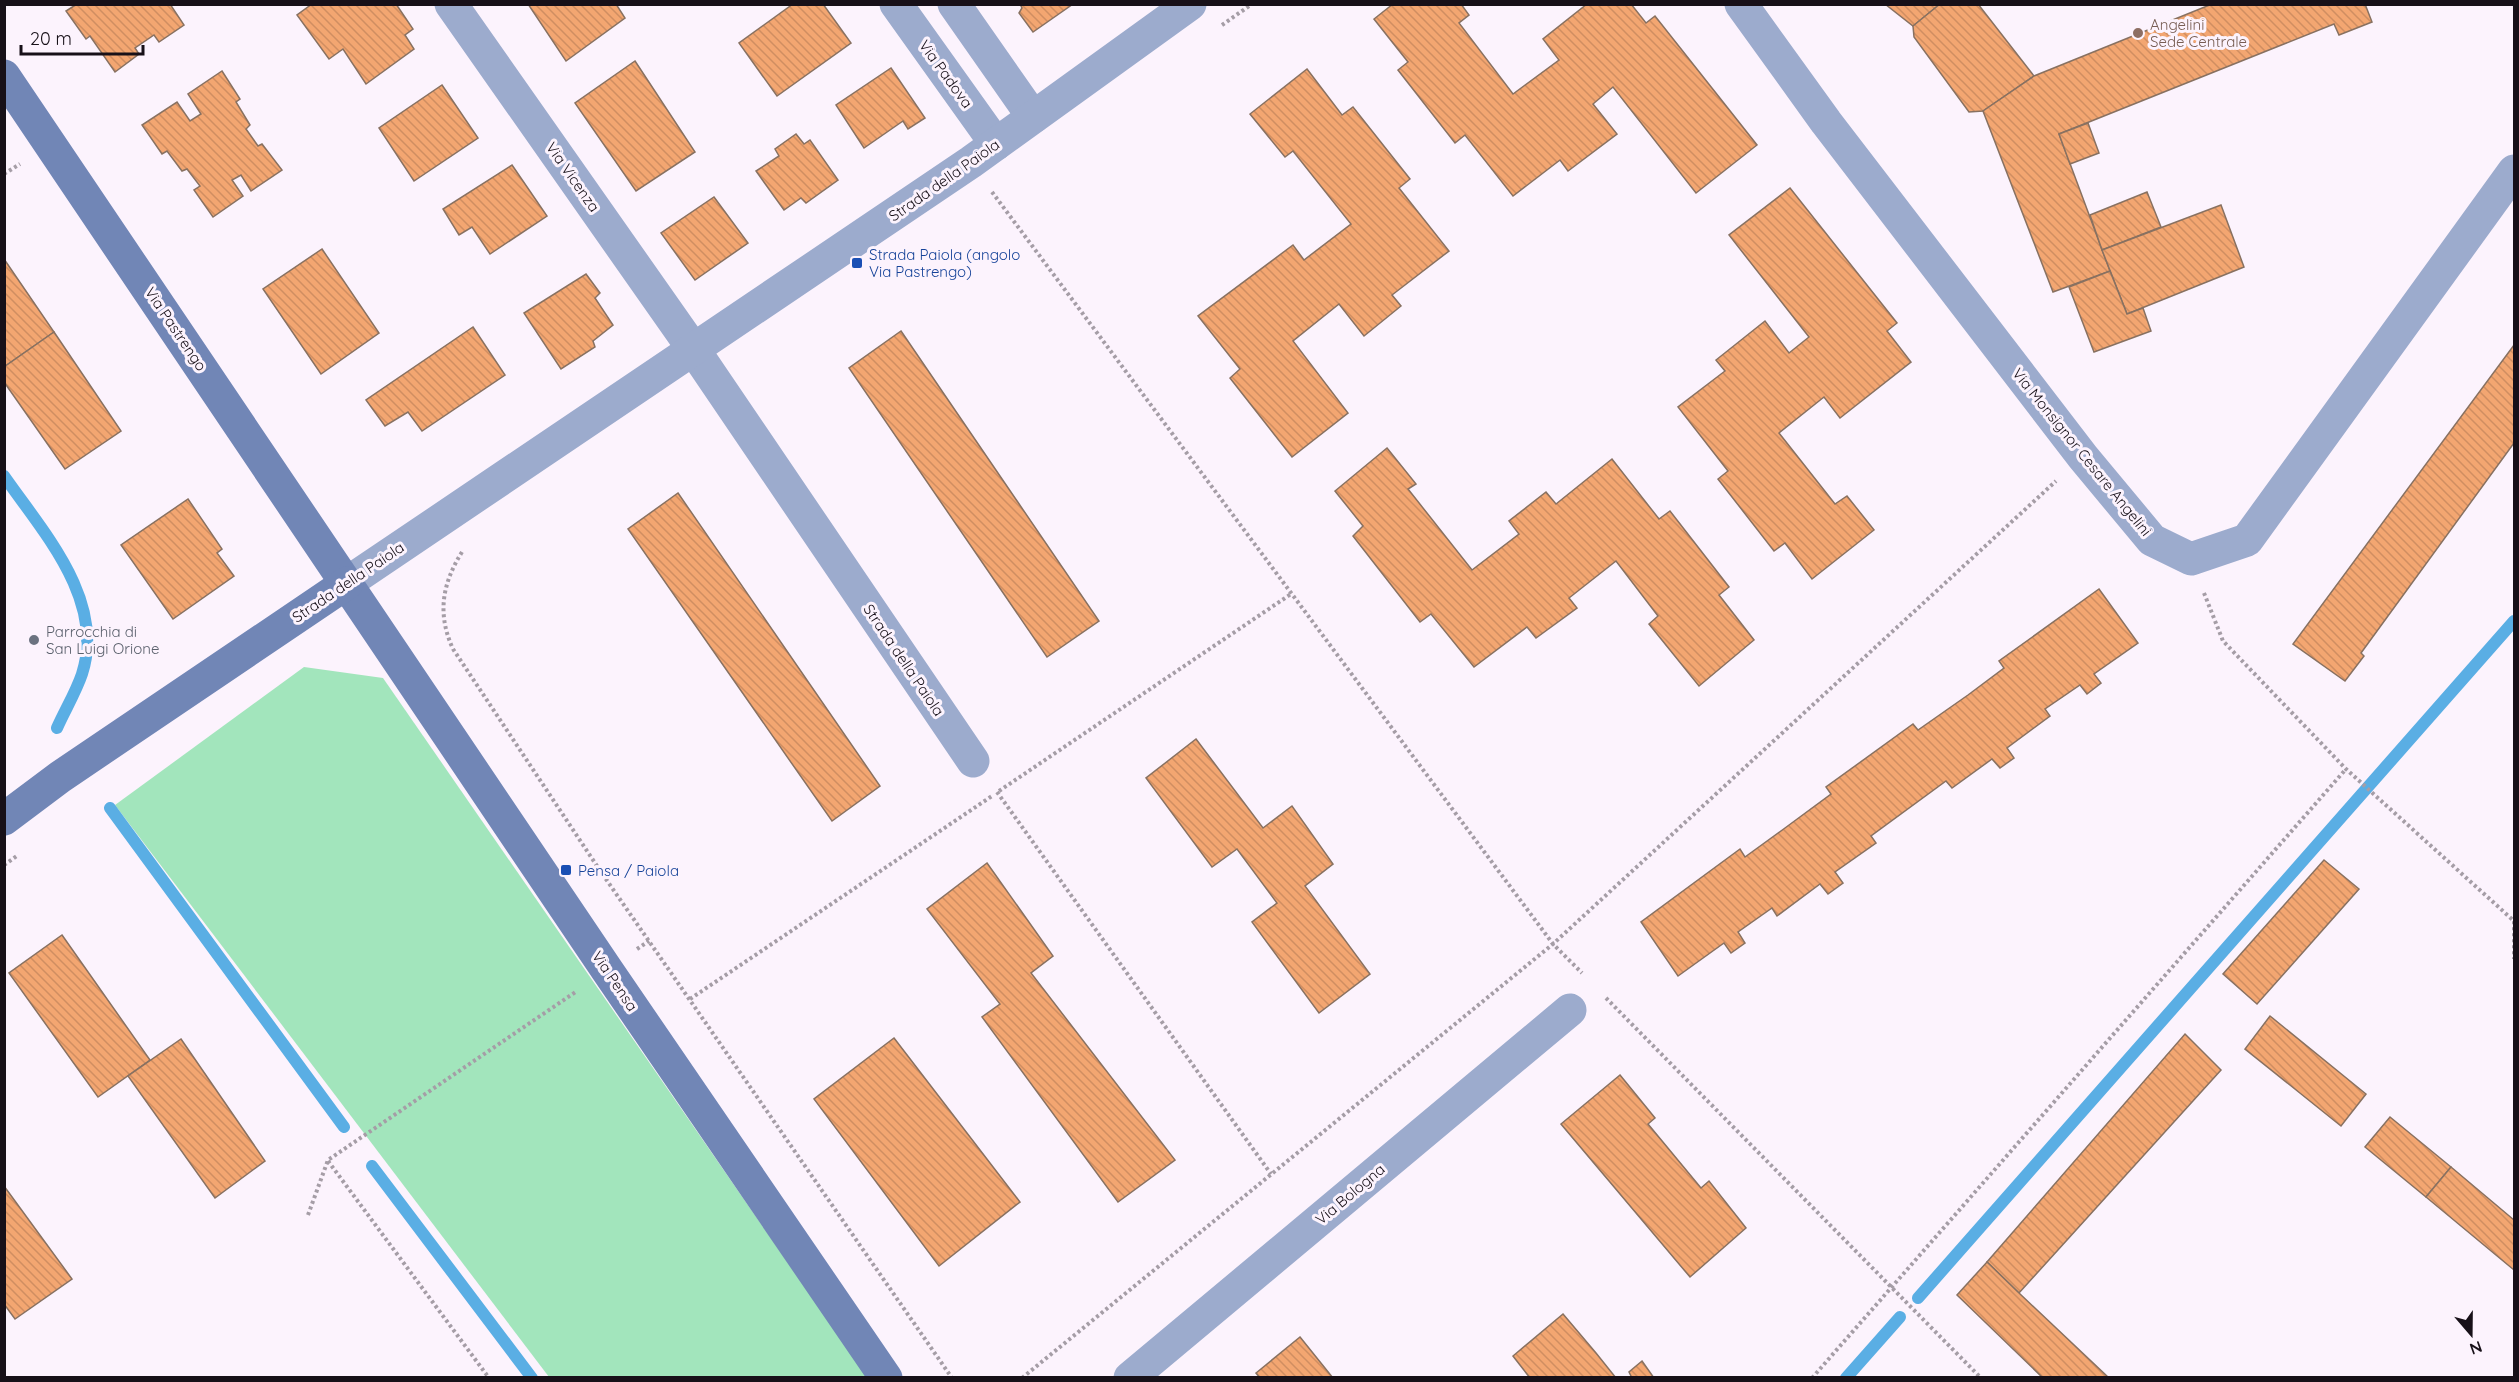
<svg xmlns="http://www.w3.org/2000/svg" width="2519" height="1382" viewBox="0 0 2519 1382" font-family="Quicksand,sans-serif">
<style>
.green{fill:#a2e5bc}
.lines{fill:none;stroke-linecap:round;stroke-linejoin:round}
.stream{stroke:#5aaee4;stroke-width:12}
.building{fill:url(#building-back-hatch);stroke:#887161;stroke-width:1.5}
.path{stroke:#a59da6;stroke-width:4;stroke-dasharray:3 3;stroke-linecap:butt}
.street{stroke:#9cabcd;stroke-width:33}
.secondary{stroke:#7186b6;stroke-width:33}
.education-dot{fill:#8d6e63;stroke:#fcf3fd;stroke-width:2}
.transit-dot{fill:#1a4fb4;stroke:#fcf3fd;stroke-width:2}
.worship-dot{fill:#6b7280;stroke:#fcf3fd;stroke-width:2}
.labels{text-anchor:middle;dominant-baseline:central;stroke-width:6;stroke-linejoin:round;paint-order:stroke}
.education-label{font-size:15px;fill:#785e54;stroke:#fcf3fd;text-anchor:start}
.street-label{font-size:15px;fill:#171018;stroke:#fcf3fd}
.transit-label{font-size:15px;fill:#164399;stroke:#fcf3fd;text-anchor:start}
.worship-label{font-size:15px;fill:#5b616d;stroke:#fcf3fd;text-anchor:start}
</style>
<defs>
<pattern id="building-back-hatch" width="6" height="6" patternUnits="userSpaceOnUse" patternTransform="scale(1.5)"><rect width="6" height="6" fill="#f3a671"/><path d="M-1 5l2 2M0 0l6 6M5-1l2 2" fill="none" stroke="#d08e61"/></pattern>
</defs>
<rect width="100%" height="100%" fill="#fcf3fd"/>
<polygon class="green" points="304,667 383,678 867,1377 549,1377 115,805"/>
<g class="lines">
<g class="stream">
<path d="M4,476c39,56 102,124 78,198 -6,18 -17,36 -25,54"/>
<polyline points="110,808 344,1127"/>
<polyline points="372,1166 532,1378"/>
<polyline points="1918,1298 2514,621"/>
<polyline points="1846,1378 1900,1317"/>
</g>
</g>
<g class="building">
<polygon points="77,4 170,4 184,25 159,42 154,35 135,48 139,54 115,72 90,36 86,39 66,11"/>
<polygon points="396,4 413,29 405,35 414,49 366,84 343,49 329,59 297,15 312,4"/>
<polygon points="528,4 616,4 625,18 566,61"/>
<polygon points="793,4 823,4 851,43 777,96 739,43"/>
<polygon points="1020,4 1073,4 1033,32 1019,13 1022,8"/>
<polygon points="1393,4 1461,4 1469,15 1459,23 1513,94 1559,60 1543,39 1587,4 1631,4 1646,23 1655,16 1757,145 1696,193 1613,87 1593,104 1617,134 1568,171 1560,160 1513,196 1465,135 1455,143 1398,70 1408,62 1374,19"/>
<polygon points="1885,4 1940,4 1913,26"/>
<polygon points="1940,4 1978,4 2034,76 1983,111 1969,112 1914,37 1913,26"/>
<polygon points="2212,4 2365,4 2372,22 2339,35 2334,24 2059,134 2110,271 2053,292 1983,111 2034,76"/>
<polygon points="635,61 695,152 636,191 575,103"/>
<polygon points="891,68 925,118 908,129 903,121 864,148 836,105"/>
<polygon points="1307,69 1342,115 1353,107 1410,179 1399,188 1449,251 1392,295 1401,306 1364,336 1339,304 1293,341 1348,413 1292,457 1230,378 1240,369 1198,316 1293,245 1304,260 1351,224 1293,151 1285,157 1250,114"/>
<polygon points="222,71 240,99 236,102 250,125 246,129 258,146 262,144 282,170 251,191 241,175 232,180 243,196 213,217 194,190 200,186 187,169 182,171 167,151 162,154 142,125 177,102 190,121 201,114 188,94"/>
<polygon points="442,85 478,138 414,181 379,128"/>
<polygon points="2088,123 2099,153 2070,164 2059,134"/>
<polygon points="796,134 804,144 810,140 838,180 806,203 801,198 784,210 756,171 779,156 775,149"/>
<polygon points="512,165 547,216 490,254 472,227 459,235 443,209"/>
<polygon points="1790,188 1897,323 1887,331 1911,362 1840,418 1824,397 1779,433 1835,504 1847,496 1874,530 1812,579 1785,543 1774,551 1718,479 1728,471 1678,407 1725,371 1716,360 1765,321 1789,353 1809,337 1729,235"/>
<polygon points="2147,192 2161,227 2102,250 2090,215"/>
<polygon points="714,197 748,243 695,280 661,233"/>
<polygon points="2221,205 2244,267 2127,314 2102,250"/>
<polygon points="322,249 379,333 321,374 263,289"/>
<polygon points="4,259 54,332 4,367"/>
<polygon points="2110,271 2127,314 2143,308 2151,331 2094,352 2069,287"/>
<polygon points="586,274 600,293 595,298 613,325 593,341 595,347 561,369 524,313"/>
<polygon points="473,327 505,375 422,431 408,412 385,426 366,400"/>
<polygon points="901,331 1099,621 1047,657 849,368"/>
<polygon points="54,332 121,431 65,469 4,382 4,367"/>
<polygon points="2514,345 2514,443 2361,653 2364,656 2345,681 2293,644"/>
<polygon points="1387,448 1416,484 1408,489 1472,570 1519,534 1509,521 1546,492 1556,504 1612,459 1659,519 1670,511 1729,587 1719,595 1754,640 1699,686 1649,624 1658,616 1616,561 1569,598 1577,608 1536,638 1527,627 1474,667 1431,614 1420,622 1353,536 1363,526 1335,491"/>
<polygon points="678,493 880,786 832,821 628,529"/>
<polygon points="188,499 222,549 217,553 234,576 173,619 121,545"/>
<polygon points="2099,589 2138,643 2094,674 2101,683 2087,694 2080,685 2045,709 2050,716 2007,748 2014,758 2000,768 1992,759 1952,788 1946,781 1871,836 1876,843 1835,872 1843,883 1828,894 1820,884 1777,916 1772,908 1738,932 1745,943 1731,953 1724,943 1678,976 1641,922 1740,849 1745,857 1785,828 1831,794 1826,787 1913,724 1918,730 1968,695 2004,668 1999,661"/>
<polygon points="1196,739 1263,828 1292,806 1333,864 1305,886 1370,974 1319,1013 1252,922 1277,903 1237,849 1212,867 1146,778"/>
<polygon points="2324,860 2359,889 2257,1004 2223,974"/>
<polygon points="987,863 1053,956 1031,973 1175,1160 1118,1202 982,1017 1000,1004 927,909"/>
<polygon points="62,935 150,1060 98,1097 9,973"/>
<polygon points="2270,1016 2366,1094 2341,1126 2245,1049"/>
<polygon points="2185,1034 2221,1070 2019,1293 1987,1262"/>
<polygon points="894,1038 1020,1202 939,1266 814,1099"/>
<polygon points="181,1039 265,1161 215,1198 128,1076"/>
<polygon points="1620,1075 1655,1118 1648,1124 1701,1188 1709,1181 1746,1228 1690,1277 1561,1124"/>
<polygon points="2390,1117 2451,1167 2426,1197 2365,1147"/>
<polygon points="2451,1167 2514,1220 2514,1270 2426,1197"/>
<polygon points="4,1186 72,1279 15,1319 4,1304"/>
<polygon points="1987,1262 2019,1293 2109,1378 2043,1378 1957,1295"/>
<polygon points="1563,1314 1596,1353 1616,1378 1530,1378 1513,1356"/>
<polygon points="1300,1337 1333,1378 1260,1378 1256,1373"/>
<polygon points="1642,1361 1654,1378 1632,1378 1629,1372"/>
</g>
<g class="lines">
<g class="path">
<polyline points="1222,25 1252,4"/>
<polyline points="4,174 20,164"/>
<polyline points="992,192 1553,944 1582,973"/>
<path d="M462,552c-20,32 -25,62 -9,97l148,223 351,506"/>
<polyline points="2204,593 2223,641 2346,769 2514,921 2514,959"/>
<polyline points="999,791 1291,594"/>
<polyline points="997,792 1271,1174"/>
<polyline points="4,865 18,855"/>
<polyline points="637,949 649,941"/>
<polyline points="1606,998 1981,1378"/>
<polyline points="690,999 992,796"/>
<polyline points="328,1161 489,1378"/>
<polyline points="308,1215 328,1160 577,991"/>
<polyline points="1022,1378 1553,944 2056,481"/>
<polyline points="1812,1378 2346,769"/>
</g>
<g class="street">
<polyline points="451,4 694,350 973,761"/>
<polyline points="896,4 996,144"/>
<polyline points="954,4 1033,117"/>
<polyline points="1741,4 1826,122 2083,457 2152,540 2191,559 2247,540 2514,171"/>
<polyline points="347,583 971,162 1190,4"/>
<polyline points="1130,1378 1570,1010"/>
</g>
<g class="secondary">
<polyline points="4,76 607,970 886,1378"/>
<polyline points="4,819 60,777 347,583"/>
</g>
</g>
<circle class="education-dot" cx="2138" cy="33" r="6"/>
<g class="transit-dot">
<rect x="851" y="257" width="12" height="12" rx="3"/>
<rect x="560" y="864" width="12" height="12" rx="3"/>
</g>
<circle class="worship-dot" cx="34" cy="640" r="6"/>
<g class="labels">
<g class="education-label">
<text x="2150" y="24">Angelini<tspan x="2150" dy="17">Sede Centrale</tspan></text>
</g>
<g class="street-label">
<text transform="translate(946 74) rotate(54)">Via Padova</text>
<text transform="translate(573 177) rotate(55)">Via Vicenza</text>
<text transform="translate(944 180) rotate(-35)">Strada della Paiola</text>
<text transform="translate(176 329) rotate(56)">Via Pastrengo</text>
<text transform="translate(2082 452) rotate(51)">Via Monsignor Cesare Angelini</text>
<text transform="translate(348 582) rotate(-34)">Strada della Paiola</text>
<text transform="translate(904 660) rotate(56)">Strada della Paiola</text>
<text transform="translate(615 981) rotate(56)">Via Pensa</text>
<text transform="translate(1350 1194) rotate(-40)">Via Bologna</text>
</g>
<g class="transit-label">
<text x="869" y="254">Strada Paiola (angolo<tspan x="869" dy="17">Via Pastrengo)</tspan></text>
<text x="578" y="870">Pensa / Paiola</text>
</g>
<g class="worship-label">
<text x="46" y="631">Parrocchia di<tspan x="46" dy="17">San Luigi Orione</tspan></text>
</g>
</g>
<rect width="2519" height="1382" fill="none" stroke="#171018" stroke-width="12"/>
<g transform="translate(2471 1334) rotate(160)" stroke="#fcf3fd" stroke-width="4.5" paint-order="stroke">
<path d="M0-4.5L10 22L0 15L-10 22Z" fill="#171018"/>
<text y="-9" font-size="16" font-weight="bold" text-anchor="middle" fill="#171018">N</text>
</g>
<path d="M21 45v9h122v-9" fill="none" stroke="#171018" stroke-width="3"/>
<text x="30" y="45" font-size="18" fill="#171018" stroke="#fcf3fd" stroke-width="4.5" paint-order="stroke">20 m</text>
</svg>
